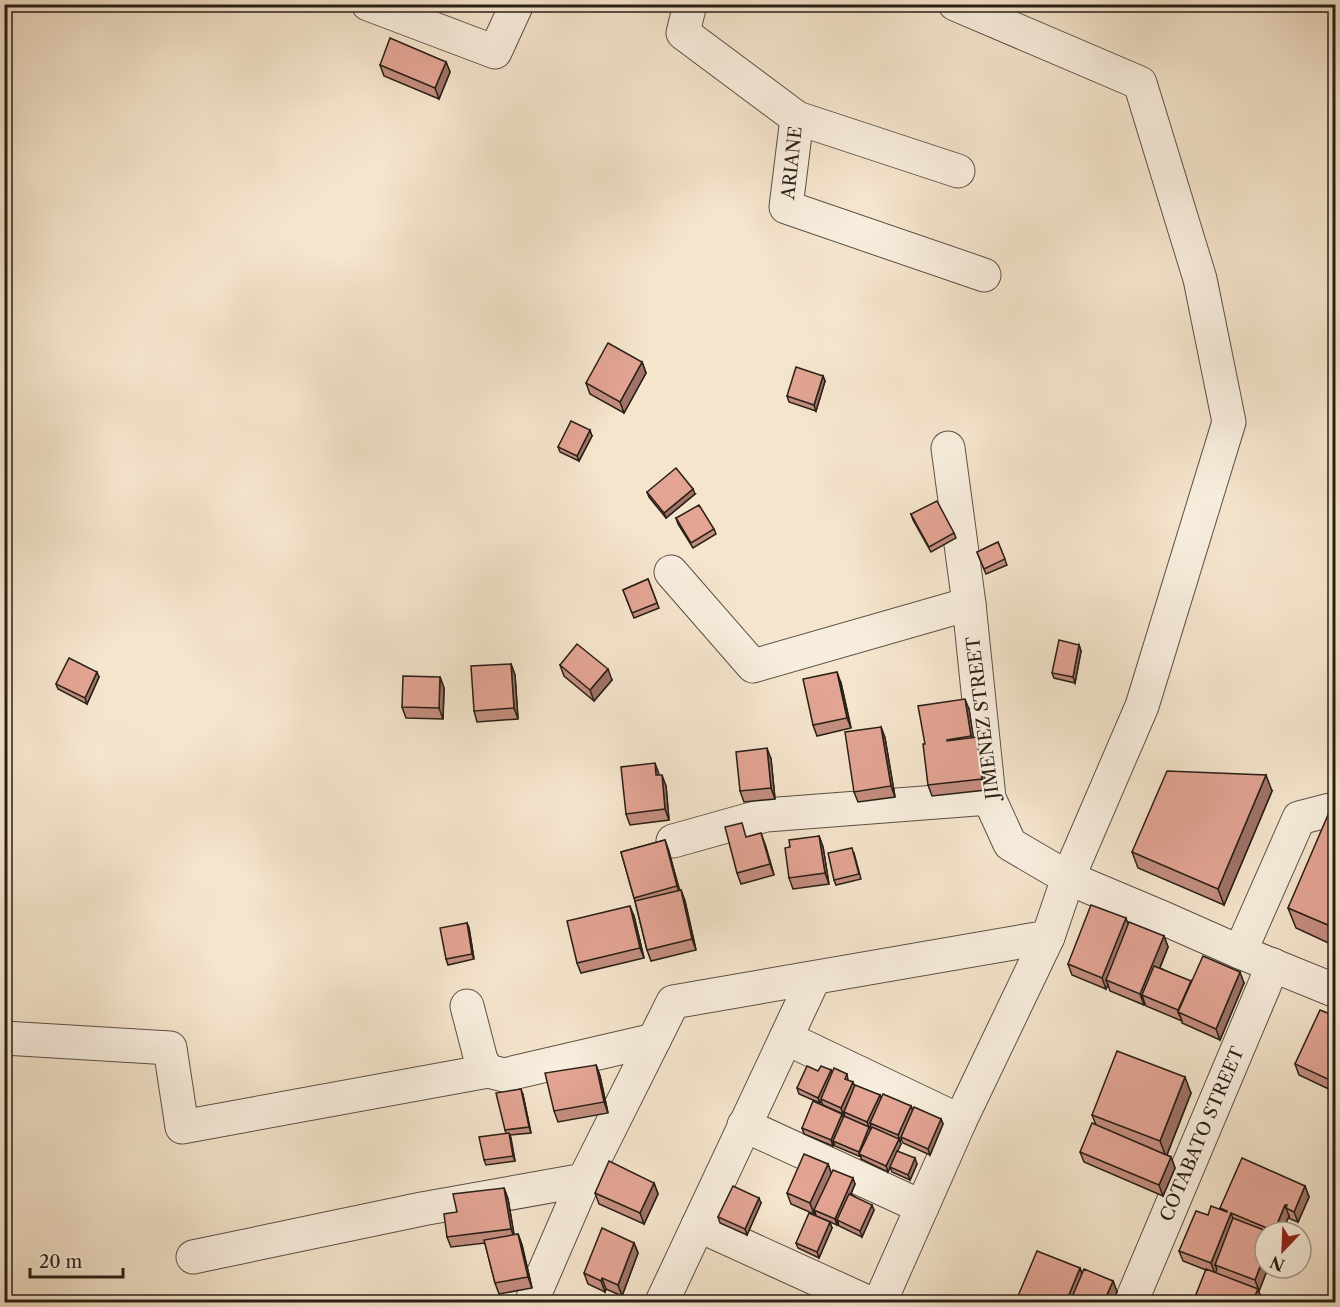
<svg xmlns="http://www.w3.org/2000/svg" width="1340" height="1307" viewBox="0 0 1340 1307" font-family="'Libre Caslon Text',serif">
<style>
.lines{fill:none;stroke-linecap:round;stroke-linejoin:round}
.street-casing{stroke:#5b5044;stroke-width:35}
.street{stroke:#f8eede;stroke-width:33}
.wall{fill:#c38d7f;stroke:#281f17;stroke-width:1.5}
.shaded-wall{fill:#9f7368;stroke:#281f17;stroke-width:1.5}
.building{fill:#e3a494;stroke:#281f17;stroke-width:1.5}
.labels{text-anchor:middle;dominant-baseline:central;stroke-width:4.5;stroke-linejoin:round;paint-order:stroke}
.street-label{font-size:18px;fill:#281f17;stroke:#f8eede}
</style>
<rect width="100%" height="100%" fill="#f5e5cd"/>
<filter id="stains"><feTurbulence type="fractalNoise" baseFrequency=".00333" numOctaves="4"/><feColorMatrix values="0 0 0 0 .2 0 0 0 0 .09 0 0 0 0 .02 0 0 0 .5 -.17"/></filter>
<radialGradient id="worn" r=".72"><stop offset=".6" stop-color="#630" stop-opacity="0"/><stop offset="1" stop-color="#630" stop-opacity=".3"/></radialGradient>
<g class="lines">
<defs>
<g id="street">
<polyline points="368,4 495,52 517,4"/>
<polyline points="690,4 683,33 797,118 786,207 984,275"/>
<polyline points="797,118 958,171"/>
<polyline points="948,448 969,604 989,798 1010,844 1068,878 1163,918 1240,952 1336,991"/>
<polyline points="671,572 753,666 969,604"/>
<polyline points="673,841 766,815 989,798"/>
<polyline points="1240,952 1299,818 1330,810 1336,812"/>
<polyline points="467,1006 481,1060 488,1071 504,1075 654,1040"/>
<polyline points="4,1038 170,1048 182,1127 488,1071"/>
<polyline points="786,1038 960,1121"/>
<polyline points="744,1125 922,1207"/>
<polyline points="698,1225 867,1302"/>
<polyline points="193,1257 422,1209 584,1180 673,1002 1048,937 1068,878 1142,706 1229,422 1200,279 1140,83 955,4"/>
<polyline points="533,1298 584,1180"/>
<polyline points="662,1302 814,978"/>
<polyline points="880,1302 960,1121 1048,937"/>
<polyline points="1131,1302 1273,965"/>
</g>
</defs>
<use href="#street" class="street-casing"/>
<use href="#street" class="street"/>
</g>
<g class="wall">
<polygon points="446,62 450,72 439,99 384,76 380,65"/>
<polygon points="642,362 646,373 624,413 590,394 586,383"/>
<polygon points="823,376 825,381 816,411 789,402 787,396"/>
<polygon points="592,436 579,461 560,452 558,447"/>
<polygon points="647,492 695,494 666,518 649,497"/>
<polygon points="911,514 954,533 956,538 931,552 913,520"/>
<polygon points="676,518 714,529 716,534 693,548 678,524"/>
<polygon points="998,542 1007,565 986,574 977,552"/>
<polygon points="648,579 659,608 634,618 623,590"/>
<polygon points="1079,645 1081,651 1075,683 1054,678 1052,673"/>
<polygon points="511,664 515,675 518,719 477,722 474,711"/>
<polygon points="560,665 612,680 594,701 564,676"/>
<polygon points="99,677 87,704 58,689 56,684"/>
<polygon points="440,677 444,688 443,719 406,718 402,707"/>
<polygon points="841,683 851,728 817,736 813,725"/>
<polygon points="969,709 973,738 981,748 986,790 932,796 928,785 925,744"/>
<polygon points="881,727 885,738 895,797 858,802 854,792"/>
<polygon points="771,759 775,799 744,802 740,791"/>
<polygon points="666,786 669,820 630,825 626,814"/>
<polygon points="1272,791 1224,905 1138,868 1132,852"/>
<polygon points="1335,809 1335,946 1296,928 1288,908"/>
<polygon points="819,836 823,847 829,884 793,889 789,878 790,847"/>
<polygon points="747,837 765,844 774,875 741,884 737,873"/>
<polygon points="665,840 680,891 681,890 685,901 696,950 651,961 647,950 635,901 621,852"/>
<polygon points="854,853 861,879 836,885 834,880"/>
<polygon points="634,916 644,958 581,973 577,963"/>
<polygon points="467,923 469,928 474,959 448,965 446,959"/>
<polygon points="1128,924 1164,936 1168,947 1160,968 1191,983 1244,983 1220,1040 1182,1023 1182,1021 1146,1006 1145,1004 1144,1005 1110,991 1108,985 1106,989 1072,975 1068,964"/>
<polygon points="1335,1016 1335,1092 1299,1075 1295,1064"/>
<polygon points="596,1065 600,1076 608,1113 558,1122 554,1111"/>
<polygon points="818,1071 847,1074 848,1080 854,1087 880,1095 881,1098 911,1106 913,1110 941,1119 943,1124 930,1155 903,1143 901,1139 900,1141 899,1140 901,1144 897,1151 917,1164 910,1180 892,1172 890,1167 888,1172 861,1159 861,1157 835,1146 834,1144 833,1146 804,1134 802,1128 845,1117 844,1113 843,1114 823,1105 821,1101 820,1103 799,1094 797,1088"/>
<polygon points="1191,1093 1167,1155 1171,1157 1175,1168 1163,1196 1084,1162 1080,1152 1096,1125 1092,1115"/>
<polygon points="523,1095 531,1133 510,1135 515,1161 486,1165 484,1160 506,1133 505,1130"/>
<polygon points="828,1164 831,1173 855,1184 851,1194 874,1210 862,1237 839,1226 838,1223 837,1225 816,1216 815,1212 814,1214 791,1204 787,1193"/>
<polygon points="654,1183 658,1194 644,1224 599,1204 595,1193"/>
<polygon points="1305,1186 1309,1197 1298,1222 1290,1219 1289,1216 1282,1232 1265,1232 1265,1268 1268,1268 1259,1291 1258,1290 1262,1300 1206,1270 1183,1261 1179,1251 1220,1210 1220,1208"/>
<polygon points="504,1188 508,1199 514,1235 518,1234 522,1245 532,1288 499,1294 495,1283 485,1243 451,1247 447,1237 457,1212"/>
<polygon points="761,1203 747,1235 720,1223 718,1217"/>
<polygon points="832,1228 819,1258 798,1248 796,1243"/>
<polygon points="634,1243 638,1253 622,1296 606,1289 605,1292 588,1284 584,1273"/>
<polygon points="1080,1268 1082,1274 1113,1281 1117,1292 1112,1302 1021,1302 1018,1296"/>
</g>
<g class="shaded-wall">
<polygon points="446,62 450,72 439,99 435,88"/>
<polygon points="642,362 646,373 624,413 620,402"/>
<polygon points="823,376 825,381 816,411 814,405"/>
<polygon points="590,430 592,436 579,461 577,456"/>
<polygon points="693,489 695,494 666,518 664,513"/>
<polygon points="1079,645 1081,651 1075,683 1073,677"/>
<polygon points="511,664 515,675 518,719 514,708"/>
<polygon points="608,669 612,680 594,701 590,690"/>
<polygon points="97,672 99,677 87,704 85,698"/>
<polygon points="837,672 841,683 851,728 847,718"/>
<polygon points="440,677 444,688 443,719 439,708"/>
<polygon points="965,699 969,709 975,747 971,736"/>
<polygon points="881,727 885,738 895,797 891,786"/>
<polygon points="977,737 981,748 986,790 982,779"/>
<polygon points="767,748 771,759 775,799 771,788"/>
<polygon points="655,763 659,774 660,786 656,775"/>
<polygon points="662,775 666,786 669,820 665,809"/>
<polygon points="1266,775 1272,791 1224,905 1218,889"/>
<polygon points="761,833 765,844 774,875 770,864"/>
<polygon points="819,836 823,847 829,884 825,873"/>
<polygon points="665,840 669,851 681,897 677,886"/>
<polygon points="681,890 685,901 696,950 692,939"/>
<polygon points="630,906 634,916 644,958 640,948"/>
<polygon points="1126,918 1130,929 1106,980 1108,985 1106,989 1102,978"/>
<polygon points="467,923 469,928 474,959 472,954"/>
<polygon points="1164,936 1168,947 1148,997 1142,995 1145,1004 1144,1005 1140,994"/>
<polygon points="1240,972 1244,983 1220,1040 1216,1029"/>
<polygon points="1191,981 1194,992 1178,1012 1182,1021 1178,1010"/>
<polygon points="596,1065 600,1076 608,1113 604,1102"/>
<polygon points="831,1070 833,1076 820,1103 818,1098"/>
<polygon points="1335,1073 1335,1091 1332,1081"/>
<polygon points="1185,1077 1191,1093 1166,1157 1160,1141"/>
<polygon points="853,1082 855,1087 843,1114 841,1108"/>
<polygon points="521,1089 523,1095 531,1133 529,1127"/>
<polygon points="880,1095 882,1100 870,1123 871,1125 870,1127 871,1132 859,1154 861,1157 859,1152 869,1127 867,1122"/>
<polygon points="911,1106 913,1112 900,1141 898,1135"/>
<polygon points="842,1114 844,1119 833,1141 834,1144 833,1146 831,1140"/>
<polygon points="941,1119 943,1124 930,1155 928,1149"/>
<polygon points="509,1133 511,1138 515,1161 513,1156"/>
<polygon points="899,1139 901,1144 888,1172 886,1166"/>
<polygon points="1171,1157 1175,1168 1163,1196 1159,1185"/>
<polygon points="915,1158 917,1164 910,1180 908,1175"/>
<polygon points="828,1164 832,1175 814,1210 815,1212 814,1214 810,1203"/>
<polygon points="853,1178 855,1184 839,1221 837,1220 838,1223 837,1225 835,1219"/>
<polygon points="654,1183 658,1194 644,1224 640,1213"/>
<polygon points="1305,1186 1309,1197 1298,1222 1294,1212"/>
<polygon points="504,1188 508,1199 515,1240 511,1229"/>
<polygon points="759,1198 761,1203 747,1235 745,1229"/>
<polygon points="872,1205 874,1210 862,1237 860,1231"/>
<polygon points="1285,1205 1289,1216 1282,1232 1274,1232"/>
<polygon points="1231,1213 1235,1224 1215,1265 1217,1269 1215,1274 1211,1263"/>
<polygon points="830,1222 832,1228 819,1258 817,1252"/>
<polygon points="518,1234 522,1245 532,1288 528,1277"/>
<polygon points="634,1243 638,1253 622,1296 618,1285"/>
<polygon points="1265,1254 1265,1268 1268,1268 1259,1291 1255,1280"/>
<polygon points="1080,1268 1084,1279 1075,1302 1066,1302"/>
<polygon points="602,1278 606,1289 605,1292 601,1281"/>
<polygon points="1113,1281 1117,1292 1112,1302 1104,1302"/>
<polygon points="1258,1289 1262,1300 1261,1302 1252,1302"/>
</g>
<g class="building">
<polygon points="390,38 446,62 435,88 380,65"/>
<polygon points="608,343 642,362 620,402 586,383"/>
<polygon points="796,367 823,376 814,405 787,396"/>
<polygon points="571,421 590,430 577,456 558,447"/>
<polygon points="676,468 693,489 664,513 647,492"/>
<polygon points="937,501 954,533 929,547 911,514"/>
<polygon points="699,505 714,529 691,543 676,518"/>
<polygon points="998,542 1005,559 984,569 977,552"/>
<polygon points="648,579 657,603 632,613 623,590"/>
<polygon points="1059,640 1079,645 1073,677 1052,673"/>
<polygon points="577,644 608,669 590,690 560,665"/>
<polygon points="69,658 97,672 85,698 56,684"/>
<polygon points="511,664 514,708 474,711 471,666"/>
<polygon points="837,672 847,718 813,725 803,679"/>
<polygon points="403,676 440,677 439,708 402,707"/>
<polygon points="965,699 971,736 947,740 947,741 977,737 982,779 928,785 923,744 925,744 918,706"/>
<polygon points="881,727 891,786 854,792 845,732"/>
<polygon points="767,748 771,788 740,791 736,752"/>
<polygon points="655,763 656,775 662,775 665,809 626,814 621,767"/>
<polygon points="1167,771 1266,775 1218,889 1132,852"/>
<polygon points="1331,808 1335,809 1335,928 1288,908"/>
<polygon points="742,823 746,837 761,833 770,864 737,873 725,827"/>
<polygon points="819,836 825,873 789,878 785,848 790,847 789,840"/>
<polygon points="665,840 677,886 634,898 621,852"/>
<polygon points="852,848 859,874 834,880 828,853"/>
<polygon points="681,890 692,939 647,950 635,901"/>
<polygon points="1091,905 1126,918 1102,978 1068,964"/>
<polygon points="630,906 640,948 577,963 567,921"/>
<polygon points="1129,922 1164,936 1140,994 1106,980"/>
<polygon points="467,923 472,954 446,959 440,928"/>
<polygon points="1203,956 1240,972 1216,1029 1178,1012"/>
<polygon points="1154,966 1191,981 1178,1010 1142,995"/>
<polygon points="1320,1010 1335,1016 1335,1073 1332,1081 1295,1064"/>
<polygon points="1117,1051 1185,1077 1160,1141 1092,1115"/>
<polygon points="596,1065 604,1102 554,1111 545,1073"/>
<polygon points="807,1066 818,1071 821,1066 831,1070 818,1098 797,1088"/>
<polygon points="834,1068 847,1074 845,1079 853,1082 841,1108 821,1099"/>
<polygon points="855,1085 880,1095 867,1122 844,1112"/>
<polygon points="521,1089 529,1127 505,1130 496,1093"/>
<polygon points="883,1094 911,1106 898,1135 870,1123"/>
<polygon points="813,1101 842,1114 831,1140 802,1128"/>
<polygon points="914,1107 941,1119 928,1149 901,1137"/>
<polygon points="844,1116 869,1127 859,1152 833,1141"/>
<polygon points="1092,1123 1171,1157 1159,1185 1080,1152"/>
<polygon points="872,1127 899,1139 886,1166 859,1154"/>
<polygon points="509,1133 513,1156 484,1160 479,1137"/>
<polygon points="897,1151 915,1158 908,1175 890,1167"/>
<polygon points="804,1154 828,1164 810,1203 787,1193"/>
<polygon points="1242,1158 1305,1186 1294,1212 1286,1208 1287,1205 1285,1205 1274,1231 1231,1213 1211,1263 1179,1251 1196,1211 1208,1215 1211,1206 1227,1212 1227,1211 1220,1208"/>
<polygon points="609,1161 654,1183 640,1213 595,1193"/>
<polygon points="833,1170 853,1178 835,1219 814,1210"/>
<polygon points="733,1186 759,1198 745,1229 718,1217"/>
<polygon points="504,1188 511,1229 447,1237 444,1214 457,1212 453,1194"/>
<polygon points="849,1194 872,1205 860,1231 837,1220"/>
<polygon points="809,1213 830,1222 817,1252 796,1243"/>
<polygon points="1233,1218 1269,1232 1265,1232 1265,1254 1255,1280 1215,1265"/>
<polygon points="602,1228 634,1243 618,1285 602,1278 601,1281 584,1273"/>
<polygon points="518,1234 528,1277 495,1283 484,1240"/>
<polygon points="1037,1251 1080,1268 1066,1302 1034,1302 1018,1296"/>
<polygon points="1084,1269 1113,1281 1104,1302 1070,1302"/>
<polygon points="1206,1269 1258,1289 1252,1302 1193,1302"/>
</g>
<g class="labels">
<g class="street-label">
<text transform="translate(792 163) rotate(-84)">ARIANE</text>
<text transform="translate(983 718) rotate(-97)">JIMENEZ STREET</text>
<text transform="translate(1202 1134) rotate(-67)">COTABATO STREET</text>
</g>
</g>
<rect width="1340" height="1307" fill="none" stroke="#f5e5cd" stroke-width="24"/>
<rect x="6" y="6" width="1328" height="1295" fill="none" stroke="#281f17" stroke-width="3"/>
<rect x="12" y="12" width="1316" height="1283" fill="none" stroke="#281f17" stroke-width="1.5"/>
<g transform="translate(1283 1250) rotate(203)"><circle r="28" fill="#f8eede" stroke="#a59b8e" stroke-width="1.5"/>
<path d="M0-4.5L10 22L0 15L-10 22Z" fill="#8f2418"/>
<text y="-9" font-size="16" font-weight="bold" text-anchor="middle" fill="#281f17">N</text>
</g>
<path d="M30 1268v9h93v-9" fill="none" stroke="#281f17" stroke-width="3"/>
<text x="39" y="1268" font-size="18" fill="#281f17" stroke="#f8eede" stroke-width="4.5" paint-order="stroke">20 m</text>
<rect width="100%" height="100%" filter="url(#stains)"/>
<rect width="100%" height="100%" fill="url(#worn)"/>
</svg>
